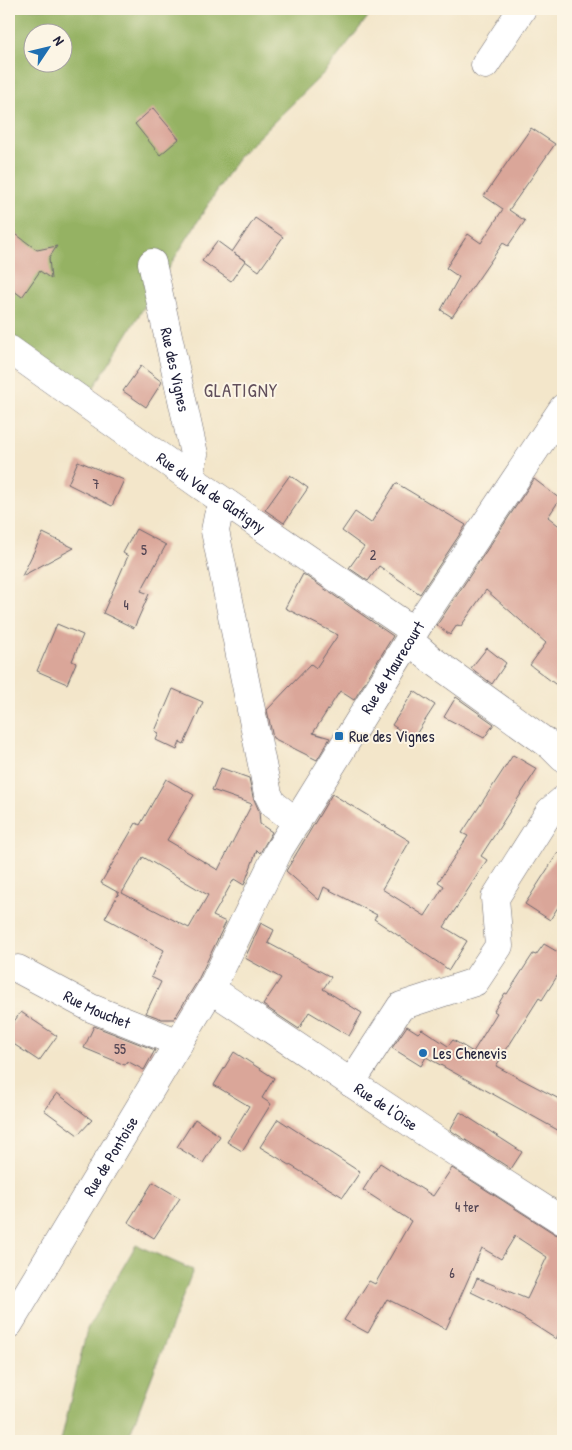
<svg xmlns="http://www.w3.org/2000/svg" width="572" height="1450" viewBox="0 0 572 1450" font-family="'Patrick Hand',sans-serif">
<style>
.forest{fill:#95b264;stroke:#5c6a50;fill-rule:evenodd}
.building{fill:#daa699;fill-rule:evenodd}
.lines{fill:none;stroke-linecap:round;stroke-linejoin:round}
.minor-casing{stroke:#6b676d;stroke-width:29}
.tertiary-casing{stroke:#6b676d;stroke-width:29}
.secondary-casing{stroke:#6b676d;stroke-width:29}
.minor{stroke:#fff;stroke-width:28}
.tertiary{stroke:#fff;stroke-width:28}
.secondary{stroke:#fff;stroke-width:28}
.poi-dot{fill:#1f6fb2;stroke:#fcf5e5;stroke-width:2}
.labels{text-anchor:middle;dominant-baseline:central;stroke-width:4;stroke-linejoin:round;paint-order:stroke}
.number-label{font-size:14px;fill:#504352}
.street-label{font-size:16px;fill:#22223b;stroke:#fcf5e5}
.poi-label{font-size:16px;fill:#22223b;stroke:#fcf5e5;text-anchor:start}
.quarter-label{font-size:19px;letter-spacing:1px;fill:#62505c;stroke:#fcf5e5}
</style>
<rect width="100%" height="100%" fill="#fcf5e5"/>
<filter id="ink" filterUnits="userSpaceOnUse"><feTurbulence type="fractalNoise" baseFrequency=".02" numOctaves="2"/><feDisplacementMap in="SourceGraphic" scale="10" xChannelSelector="R" yChannelSelector="G"/><feConvolveMatrix kernelMatrix="1 2 1 2 8 2 1 2 1" color-interpolation-filters="sRGB"/></filter>
<filter id="wash" filterUnits="userSpaceOnUse"><feTurbulence type="fractalNoise" baseFrequency=".0096" numOctaves="4" result="noise"/><feDisplacementMap in="SourceGraphic" scale="20" xChannelSelector="R" yChannelSelector="G"/><feGaussianBlur stdDeviation="1.12" result="paint"/><feColorMatrix in="noise" values="0 0 0 0 0 0 0 0 0 0 0 0 0 0 0 0 0 1.4 0 .05"/><feComposite in="paint" operator="in"/></filter>
<g filter="url(#wash)">
<rect width="100%" height="100%" fill="#f3e6ca"/>
<g class="forest">
<path d="M9,9h365l-46,60 -90,88 -154,246 -75,-54zM32,32h30v30h-30z"/>
<polygon points="136,1245 193,1270 127,1441 61,1441 87,1329"/>
</g>
<g id="blocks">
<g class="building">
<polygon points="153,108 179,139 160,155 135,124"/>
<polygon points="531,128 555,144 509,210 525,221 508,246 503,243 452,317 441,310 459,277 446,268 468,234 481,243 503,209 484,196"/>
<polygon points="255,218 283,237 259,271 234,253 245,261 231,281 202,261 217,241 232,252"/>
<polygon points="9,229 37,250 57,246 49,258 51,279 40,271 22,297 9,287"/>
<polygon points="141,366 162,382 146,407 123,391"/>
<polygon points="78,461 124,480 112,506 68,484"/>
<polygon points="290,475 308,488 284,523 265,510"/>
<polygon points="534,479 560,499 548,517 563,529 563,690 530,665 546,643 486,590 461,626 457,625 450,635 437,625"/>
<polygon points="396,483 466,525 420,594 379,566 368,581 349,568 364,547 342,531 355,512 371,523"/>
<polygon points="136,529 166,545 141,591 149,594 134,628 103,613 128,556 123,553"/>
<polygon points="43,533 74,548 22,576"/>
<polygon points="303,574 393,636 354,700 340,691 313,733 330,738 317,760 273,738 267,710 311,664 316,668 338,635 285,608"/>
<polygon points="57,624 83,635 72,661 76,663 67,684 37,671"/>
<polygon points="487,648 506,663 492,684 471,668"/>
<polygon points="173,689 203,702 184,744 180,742 177,750 156,740 159,733 155,731"/>
<polygon points="414,691 435,705 413,739 392,725"/>
<polygon points="456,697 494,724 484,738 444,717"/>
<polygon points="513,755 537,769 481,856 487,860 444,927 467,941 449,970 374,919 377,915 324,887 319,900 286,871 332,794 410,841 382,889 425,916 444,886 438,882 468,836 462,833"/>
<path d="M221,768l28,10 4,19 6,14 1,13 12,8 -12,21 -3,-3 -13,35 -10,-6 -21,37 13,6 -29,60 -23,37h-12l-16,-6 15,-31 -10,-5 13,-27 -59,-32 14,-25 -18,-10 35,-60 4,2 26,-46 28,16 -27,45 51,30 34,-66 -40,-14zM143,857l65,38 -19,33 -67,-35z"/>
<polygon points="563,845 563,899 550,920 525,904"/>
<polygon points="261,923 274,930 268,943 331,977 323,989 362,1013 349,1036 309,1012 299,1029 263,1005 281,978 245,958"/>
<polygon points="544,944 563,955 563,967 542,1000 539,998 496,1066 563,1101 563,1133 426,1057 421,1066 392,1048 407,1026 418,1033 422,1029 448,1046 453,1040 473,1052 497,1013 494,1011 505,993 507,994 533,954 536,955"/>
<polygon points="21,1012 57,1036 39,1061 9,1041 9,1028"/>
<polygon points="94,1026 155,1050 144,1070 127,1061 125,1065 84,1048"/>
<polygon points="234,1052 274,1078 262,1098 271,1104 242,1151 227,1142 249,1106 214,1085"/>
<polygon points="57,1093 92,1120 78,1135 44,1110"/>
<polygon points="460,1112 522,1152 511,1169 450,1130"/>
<polygon points="195,1119 220,1136 203,1163 177,1147"/>
<polygon points="278,1119 360,1172 343,1197 260,1147"/>
<polygon points="380,1163 433,1196 452,1168 555,1234 563,1236 563,1325 556,1339 520,1316 471,1292 477,1278 527,1299 547,1257 515,1236 501,1259 482,1248 446,1329 387,1299 368,1333 344,1320 369,1281 375,1284 411,1221 363,1190"/>
<polygon points="153,1182 180,1198 154,1238 128,1222"/>
</g>
</g>
</g>
<g filter="url(#ink)">
<use href="#blocks" fill-opacity="0" stroke="#6b676d" stroke-width="1"/>
<g class="lines">
<defs>
<g id="minor">
<polyline points="485,65 522,9"/>
<path id="s1" d="M152,263l42,191 -2,12 -6,9"/>
<path id="s2" d="M9,349l191,136 214,146"/>
<polyline points="226,503 218,516 215,531 268,794 273,804 297,822"/>
<path id="s3" d="M18,969l73,39 88,35"/>
<path id="s4" d="M211,989l227,152 125,80"/>
<polyline points="351,1083 401,1006 475,982 499,946 495,898 550,811 563,800"/>
</g>
<polyline id="tertiary" points="409,640 432,660 551,746 563,758"/>
<g id="secondary">
<path id="s5" d="M9,1324l202,-335 68,-139 145,-234 139,-208"/>
</g>
</defs>
<use href="#minor" class="minor-casing"/>
<use href="#tertiary" class="tertiary-casing"/>
<use href="#secondary" class="secondary-casing"/>
<use href="#minor" class="minor"/>
<use href="#tertiary" class="tertiary"/>
<use href="#secondary" class="secondary"/>
</g>
</g>
<g class="poi-dot">
<rect x="334" y="731" width="10" height="10" rx="2.5"/>
<circle cx="423" cy="1053" r="5"/>
</g>
<g class="labels">
<g class="number-label">
<text x="96" y="483">7</text>
<text x="144" y="549">5</text>
<text x="373" y="554">2</text>
<text x="126" y="604">4</text>
<text x="120" y="1048">55</text>
<text x="467" y="1206">4 ter</text>
<text x="452" y="1272">6</text>
</g>
<g class="street-label">
<text stroke="none"><textPath href="#s1" startOffset="109">Rue des Vignes</textPath></text>
<text stroke="none"><textPath href="#s2" startOffset="248">Rue du Val de Glatigny</textPath></text>
<text stroke="none"><textPath href="#s5" startOffset="761">Rue de Maurecourt</textPath></text>
<text stroke="none"><textPath href="#s3" startOffset="89">Rue Mouchet</textPath></text>
<text stroke="none"><textPath href="#s4" startOffset="211">Rue de l'Oise</textPath></text>
<text stroke="none"><textPath href="#s5" startOffset="196">Rue de Pontoise</textPath></text>
</g>
<g class="poi-label">
<text x="349" y="736">Rue des Vignes</text>
<text x="433" y="1053">Les Chenevis</text>
</g>
<g class="quarter-label">
<text x="241" y="390">GLATIGNY</text>
</g>
</g>
<rect width="572" height="1450" fill="none" stroke="#fcf5e5" stroke-width="30"/>
<g transform="translate(48 48) rotate(55)"><circle r="24" fill="#fcf5e5" stroke="#a5a1a1"/>
<path d="M0-4L9 19L0 12L-9 19Z" fill="#1f6fb2"/>
<text y="-8" font-size="14" font-weight="bold" text-anchor="middle" fill="#22223b">N</text>
</g>
</svg>
